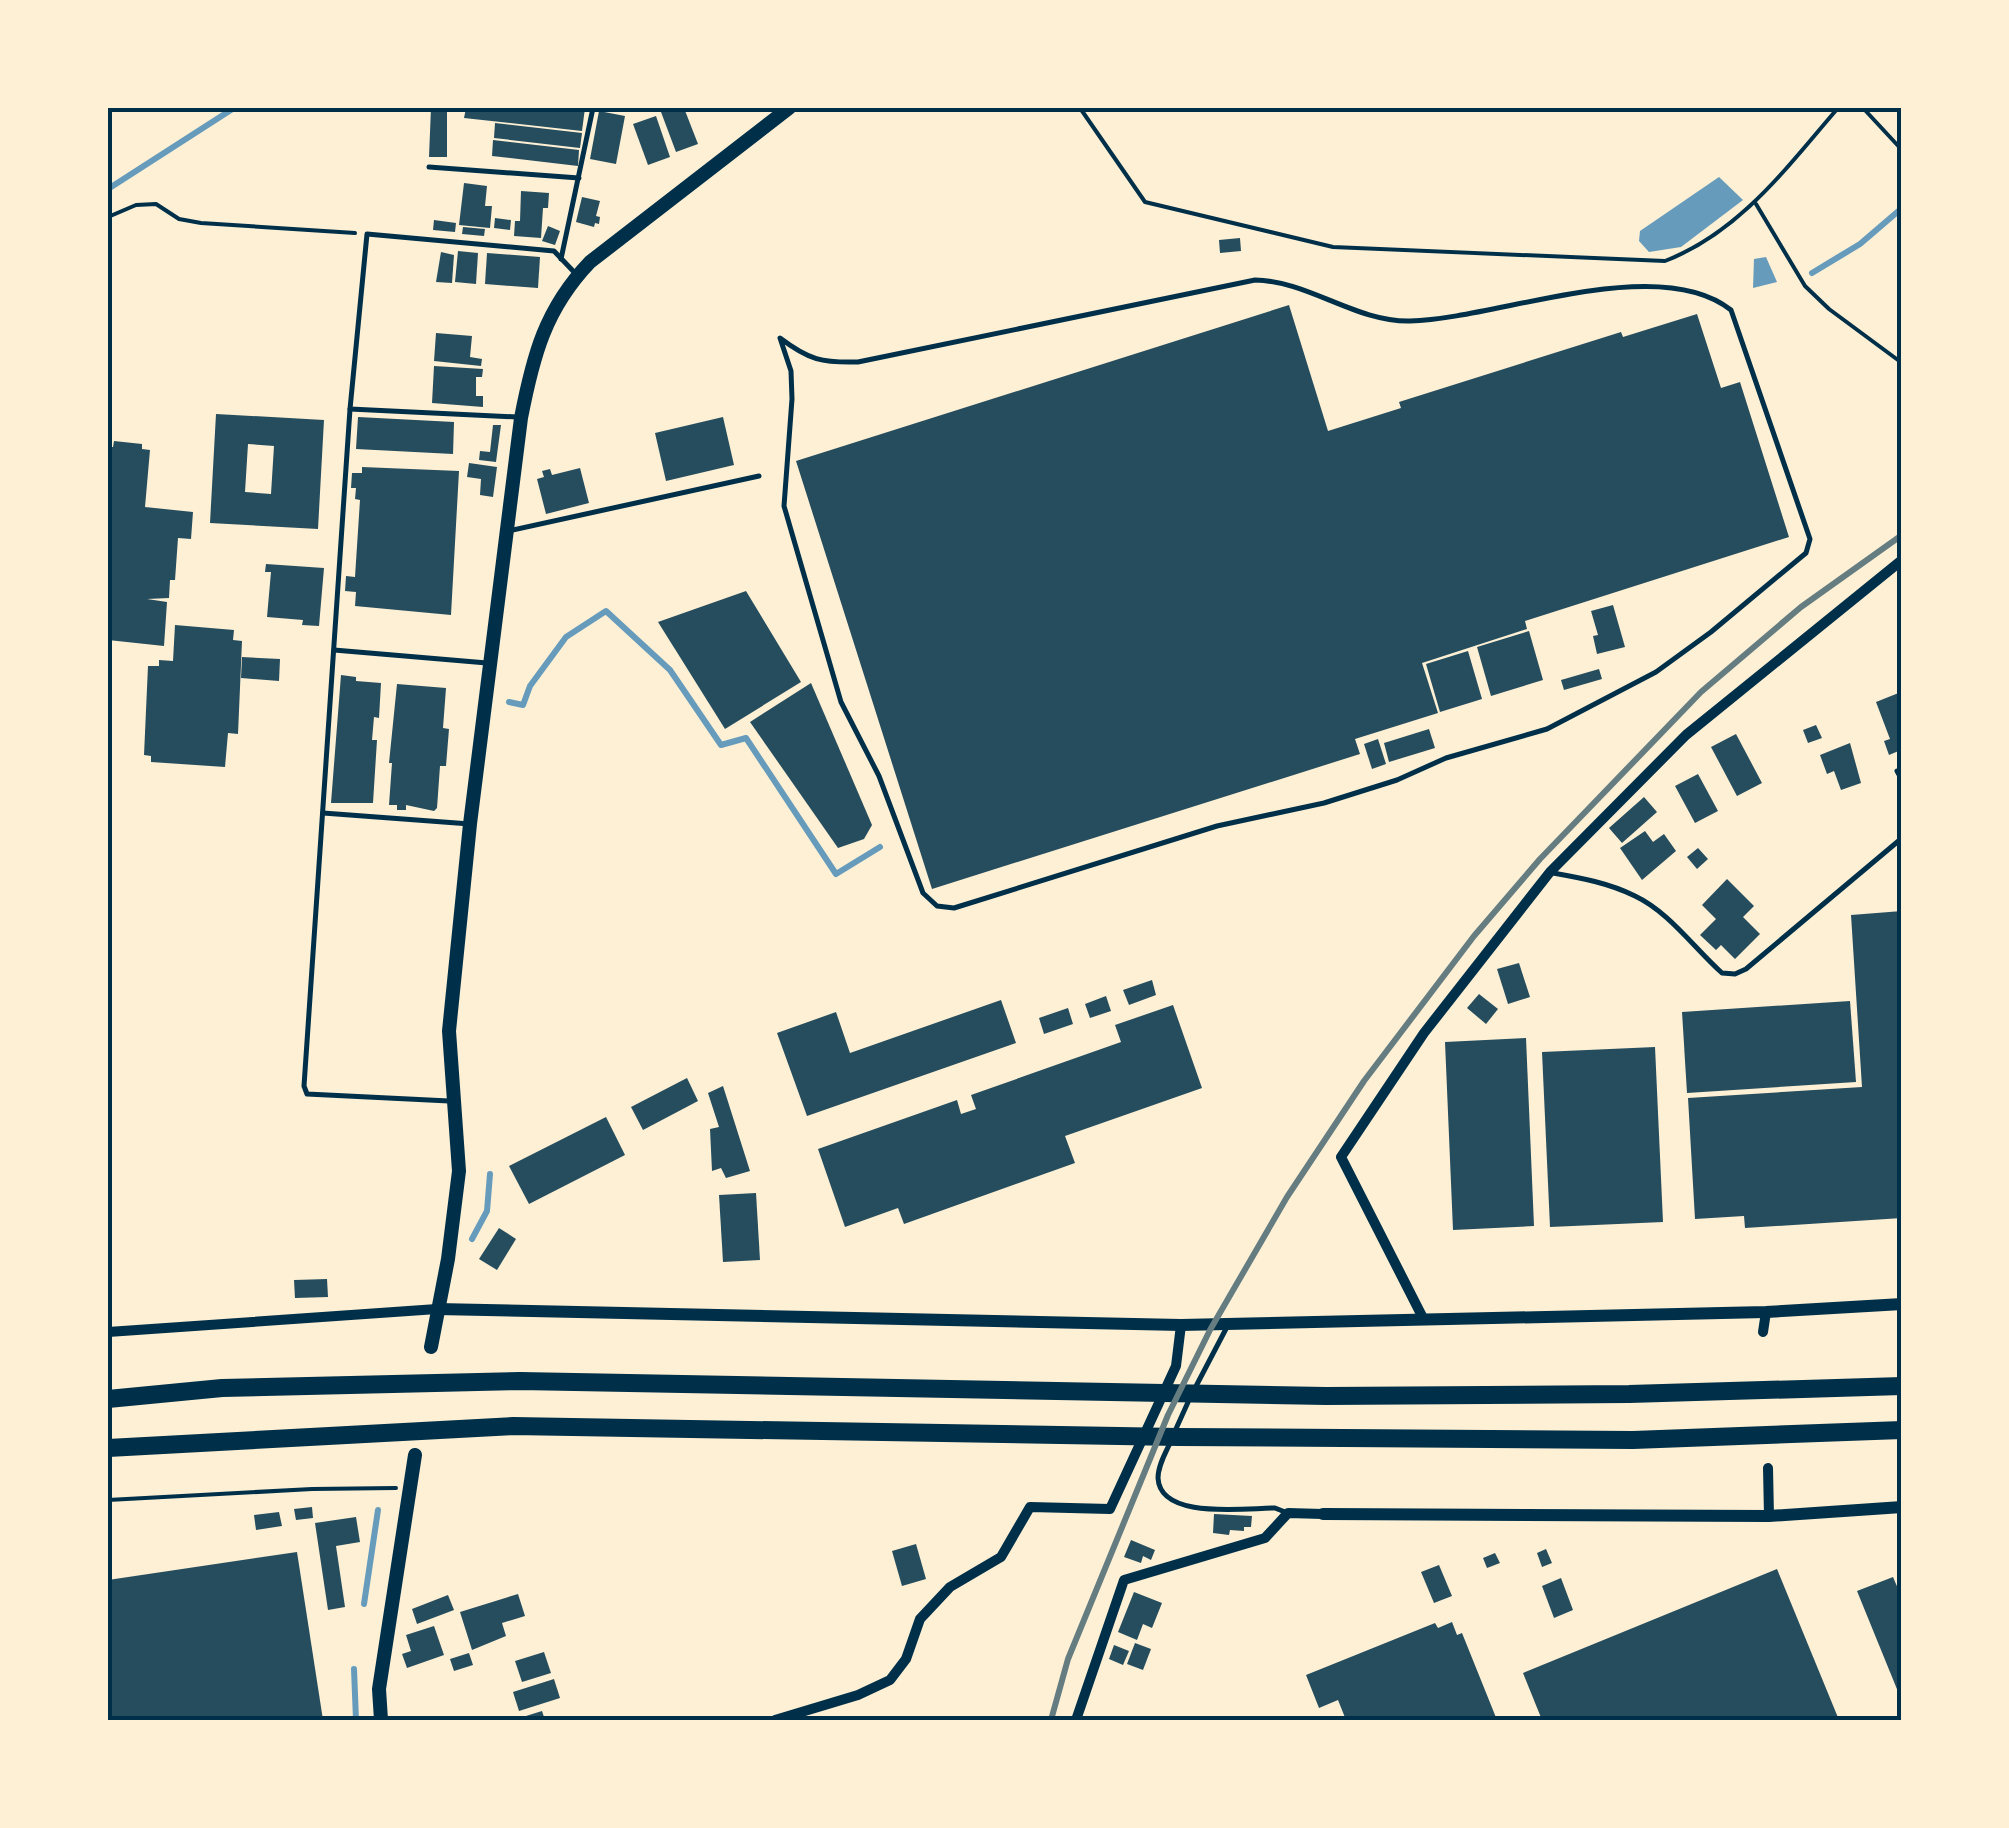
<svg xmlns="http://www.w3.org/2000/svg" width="2009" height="1828" viewBox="0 0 2009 1828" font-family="'Space Grotesk',sans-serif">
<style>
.water{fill:#669bbc}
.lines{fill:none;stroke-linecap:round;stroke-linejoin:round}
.stream{stroke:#669bbc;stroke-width:6}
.building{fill:#264d5e;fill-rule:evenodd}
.path{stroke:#003049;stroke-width:4}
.service{stroke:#003049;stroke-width:5}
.minor{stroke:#003049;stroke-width:10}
.tertiary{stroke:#003049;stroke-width:12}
.secondary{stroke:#003049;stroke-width:14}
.motorway{stroke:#003049;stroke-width:18}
.rail{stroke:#657d81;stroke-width:6}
.neatline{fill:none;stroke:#003049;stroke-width:4}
</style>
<rect width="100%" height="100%" fill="#fdf0d5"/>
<g class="water">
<polygon points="1719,177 1743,200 1681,247 1649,252 1639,241 1640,231"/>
<polygon points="1766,257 1777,282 1753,288 1754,259"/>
</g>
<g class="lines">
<g class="stream">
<polyline points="108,189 234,108"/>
<polyline points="1812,273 1860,244 1902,208"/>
<polyline points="509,702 523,705 530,686 566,637 606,611 670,670 721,745 746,738 836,874 880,847"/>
<polyline points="472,1239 487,1211 490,1174"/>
<polyline points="364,1604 378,1510"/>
<polyline points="354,1669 356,1720"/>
</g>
</g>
<g class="building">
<polygon points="431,108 447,108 447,157 429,157"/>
<polygon points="466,108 585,108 582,131 464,118"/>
<polygon points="673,108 684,108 698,144 676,152 661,112"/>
<polygon points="599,111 625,116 616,164 590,159"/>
<polygon points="656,116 670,157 648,165 633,124"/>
<polygon points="495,123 582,133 580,148 494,138"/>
<polygon points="493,140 579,150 578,166 492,156"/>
<polygon points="464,183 487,186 485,206 492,206 490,228 459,225"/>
<polygon points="521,191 549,193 548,208 543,208 541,238 514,236 515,221 520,221"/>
<polygon points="582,197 600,201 596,216 600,217 599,224 595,223 594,227 576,222"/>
<polygon points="495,218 511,220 510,230 494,228"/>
<polygon points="434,220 456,223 455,232 433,230"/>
<polygon points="548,226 560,231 555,245 542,241"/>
<polygon points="463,227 485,229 484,236 462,234"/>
<polygon points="1240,238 1241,251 1220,253 1219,240"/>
<polygon points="458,251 478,253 476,284 455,282"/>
<polygon points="441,252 454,255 452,283 436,282"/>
<polygon points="487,253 540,257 538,288 485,284"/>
<polygon points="1289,305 1328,431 1401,408 1399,402 1621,332 1623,337 1697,314 1721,388 1740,382 1789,537 1525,621 1527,629 1422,663 1438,713 1355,739 1360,754 932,889 796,461"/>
<polygon points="436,333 472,336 470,357 482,359 481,366 434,361"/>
<polygon points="434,366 483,369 482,377 476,377 476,396 483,396 483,407 432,403"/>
<path d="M216,414l108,6 -6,109 -108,-6zM248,444l26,2 -3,48 -26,-2z"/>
<polygon points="358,417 454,422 453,454 356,449"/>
<polygon points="723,417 734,465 666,481 655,433"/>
<polygon points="493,425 501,425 496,462 479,460 480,451 490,452"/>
<polygon points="114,441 142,444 142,449 150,450 145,507 193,512 191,539 178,538 175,580 170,580 169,598 147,599 167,602 164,646 108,640 108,447 113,447"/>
<polygon points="469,463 497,467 493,497 480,495 481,479 467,477"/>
<polygon points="362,467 459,471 451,615 355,606 356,592 345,591 346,576 355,577 360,500 355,499 356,488 351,488 352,473 362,473"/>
<polygon points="580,468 589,503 546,514 537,479 544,477 542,471 550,469 552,475"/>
<polygon points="266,564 324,568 319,626 302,625 303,620 267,617 271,572 265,572"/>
<polygon points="746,591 801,682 725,729 658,622"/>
<polygon points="1613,605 1625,647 1597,654 1593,636 1598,635 1591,611"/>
<polygon points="175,625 234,630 233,640 242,641 238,734 228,733 225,767 151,762 151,756 144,755 148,666 159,666 159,660 173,661"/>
<polygon points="1529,631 1543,680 1491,696 1477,647"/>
<polygon points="1468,651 1482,699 1440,712 1426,664"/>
<polygon points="242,657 280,659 279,681 241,678"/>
<polygon points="1599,669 1602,679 1564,690 1561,680"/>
<polygon points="341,675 356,677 356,681 381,683 379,718 374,717 372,740 377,740 373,803 331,803"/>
<polygon points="811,683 872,825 864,839 838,848 750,722"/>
<polygon points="397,684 446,688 443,728 449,729 446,766 440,766 437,808 434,811 406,805 406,810 397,810 397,805 389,805 392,763 389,763"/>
<polygon points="1901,692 1901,750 1889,755 1884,741 1890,739 1876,702"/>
<polygon points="1816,725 1822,738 1808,743 1803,730"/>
<polygon points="1429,729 1435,748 1389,762 1384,743"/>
<polygon points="1736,734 1762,783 1737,796 1711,747"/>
<polygon points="1378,739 1386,764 1372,769 1364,744"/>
<polygon points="1850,743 1861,783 1841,790 1834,771 1827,774 1820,755"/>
<polygon points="1698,774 1718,811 1695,823 1675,786"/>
<polygon points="1644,797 1657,812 1622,843 1609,828"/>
<polygon points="1645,831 1653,842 1664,834 1676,851 1642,880 1620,848"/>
<polygon points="1698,848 1708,859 1697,869 1687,857"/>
<polygon points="1727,879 1754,906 1743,917 1760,934 1735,959 1721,945 1716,950 1700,935 1716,919 1702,905"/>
<polygon points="1902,911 1902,1218 1745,1228 1744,1216 1695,1219 1688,1098 1862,1087 1851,915"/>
<polygon points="1519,963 1530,997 1508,1004 1497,969"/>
<polygon points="1152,980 1156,995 1129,1005 1123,990"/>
<polygon points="1479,994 1498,1009 1486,1024 1467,1008"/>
<polygon points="1106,996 1111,1011 1090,1018 1085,1004"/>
<polygon points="1001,1000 1016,1043 807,1116 777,1033 836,1012 850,1053"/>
<polygon points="1850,1001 1856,1082 1687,1093 1682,1012"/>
<polygon points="1173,1005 1202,1088 1065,1136 1075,1163 904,1224 898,1208 845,1227 818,1149 957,1100 961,1114 976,1109 971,1095 1121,1042 1115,1025"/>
<polygon points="1068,1008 1073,1024 1044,1034 1039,1018"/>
<polygon points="1526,1038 1534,1226 1453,1230 1445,1042"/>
<polygon points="1655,1047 1663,1222 1550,1227 1542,1052"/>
<polygon points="687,1078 698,1101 643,1130 631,1107"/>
<polygon points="723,1086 750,1171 726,1178 721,1168 712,1171 710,1129 719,1127 708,1093"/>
<polygon points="606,1117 625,1155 529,1204 509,1166"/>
<polygon points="756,1193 760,1260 723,1262 719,1195"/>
<polygon points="499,1228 516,1239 497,1270 479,1259"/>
<polygon points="327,1279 328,1297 295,1298 294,1280"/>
<polygon points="312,1507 313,1518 296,1520 294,1509"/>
<polygon points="279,1512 282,1526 256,1530 254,1515"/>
<polygon points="1214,1514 1252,1516 1251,1527 1244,1527 1244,1531 1230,1530 1229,1535 1213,1533"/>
<polygon points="356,1517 360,1542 336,1546 345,1607 328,1610 315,1523"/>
<polygon points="1131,1540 1155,1550 1151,1560 1143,1556 1141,1563 1124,1557"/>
<polygon points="916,1544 926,1579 902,1586 892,1551"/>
<polygon points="1546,1549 1552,1563 1542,1567 1537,1553"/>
<polygon points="297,1552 323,1720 108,1720 108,1580"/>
<polygon points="1495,1553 1500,1563 1487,1568 1483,1558"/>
<polygon points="1439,1565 1452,1596 1434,1603 1421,1572"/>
<polygon points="1777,1569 1839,1720 1542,1720 1523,1673"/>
<polygon points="1893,1577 1902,1598 1901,1699 1857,1591"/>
<polygon points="1561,1578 1573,1610 1554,1618 1542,1586"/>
<polygon points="1134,1592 1162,1603 1152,1628 1143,1624 1137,1640 1118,1632"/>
<polygon points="518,1594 525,1616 502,1623 506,1636 472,1650 460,1612"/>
<polygon points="448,1595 454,1610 417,1624 412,1609"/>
<polygon points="1452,1622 1457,1635 1462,1633 1497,1720 1346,1720 1338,1700 1319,1708 1306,1675 1435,1623 1438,1628"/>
<polygon points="434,1626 444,1655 407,1668 402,1654 411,1651 406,1635"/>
<polygon points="1135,1643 1151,1649 1143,1670 1127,1664"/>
<polygon points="1114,1645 1129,1651 1123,1665 1109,1659"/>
<polygon points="544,1652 551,1673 522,1682 515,1661"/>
<polygon points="469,1653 473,1665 454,1671 450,1659"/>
<polygon points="554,1679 560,1698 519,1711 513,1692"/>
<polygon points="542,1711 545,1720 513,1720"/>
</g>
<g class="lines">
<g class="path">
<path d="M1080,108l65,94 188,45 332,14c75,-29 122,-94 173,-153"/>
<polyline points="1863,108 1902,150"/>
<polyline points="1756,204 1805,286 1829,309 1902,363"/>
<polyline points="108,217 136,205 156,204 179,219 201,223 355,233"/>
<polyline points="108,1500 312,1489 396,1488"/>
</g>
<g class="service">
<polyline points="429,167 579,178"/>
<polyline points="561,259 593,108"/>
<path d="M1255,280c54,1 100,42 155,41 87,-2 248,-69 321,-11l79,229 -4,14 -95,79 -55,40 -109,57 -101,29 -49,22 -73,23 -107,23 -263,82 -17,-2 -14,-13 -44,-117 -38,-74 -57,-196 8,-107 -1,-28 -11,-33c29,22 42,25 78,24z"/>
<polyline points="350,409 517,417"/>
<polyline points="508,531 759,476"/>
<polyline points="334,650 487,663"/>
<polyline points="1897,771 1902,780"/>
<polyline points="323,813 470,824"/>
<path d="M1553,873c28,5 56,10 82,23 34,16 59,52 87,77l13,1 11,-5 156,-131"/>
<polyline points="449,1101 307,1094 304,1086 350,409 367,234 554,251 575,273"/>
<polyline points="1194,1390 1228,1325"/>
<polyline points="1175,1431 1189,1400"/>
<path d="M1171,1441c-5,11 -13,24 -13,37 2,42 86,30 117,30l10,4"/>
</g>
<g class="minor">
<polyline points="1424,1320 1341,1157 1424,1033 1550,872 1686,735 1902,560"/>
<polyline points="108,1332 437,1309"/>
<polyline points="1763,1332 1766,1312"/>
<polyline points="1768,1468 1769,1516"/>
<polyline points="775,1720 858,1695 890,1680 906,1659 920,1619 950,1587 1001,1557 1030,1507 1110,1509 1176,1366 1181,1325"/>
<polyline points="1076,1720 1124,1580 1265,1538 1288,1513 1323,1514"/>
</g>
<g class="tertiary">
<polyline points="437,1309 1181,1325 1766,1312 1902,1304"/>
<polyline points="1323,1514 1769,1516 1902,1507"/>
</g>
<g class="secondary">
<path d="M431,1347l17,-88 11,-88 -10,-140 21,-207 51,-406c12,-62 24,-109 69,-156l199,-154"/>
<polyline points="381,1720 379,1689 415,1455"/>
</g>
<g class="motorway">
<polyline points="108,1399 222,1388 520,1381 1326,1396 1629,1394 1902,1386"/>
<polyline points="108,1448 513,1426 1178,1437 1633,1440 1902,1430"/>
</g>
<polyline class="rail" points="1051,1720 1068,1659 1168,1415 1210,1330 1287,1197 1364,1081 1474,936 1540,859 1701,692 1801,607 1902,535"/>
</g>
<rect width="2009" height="1828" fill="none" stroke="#fdf0d5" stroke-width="220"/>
<rect x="110" y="110" width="1789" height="1608" class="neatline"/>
</svg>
